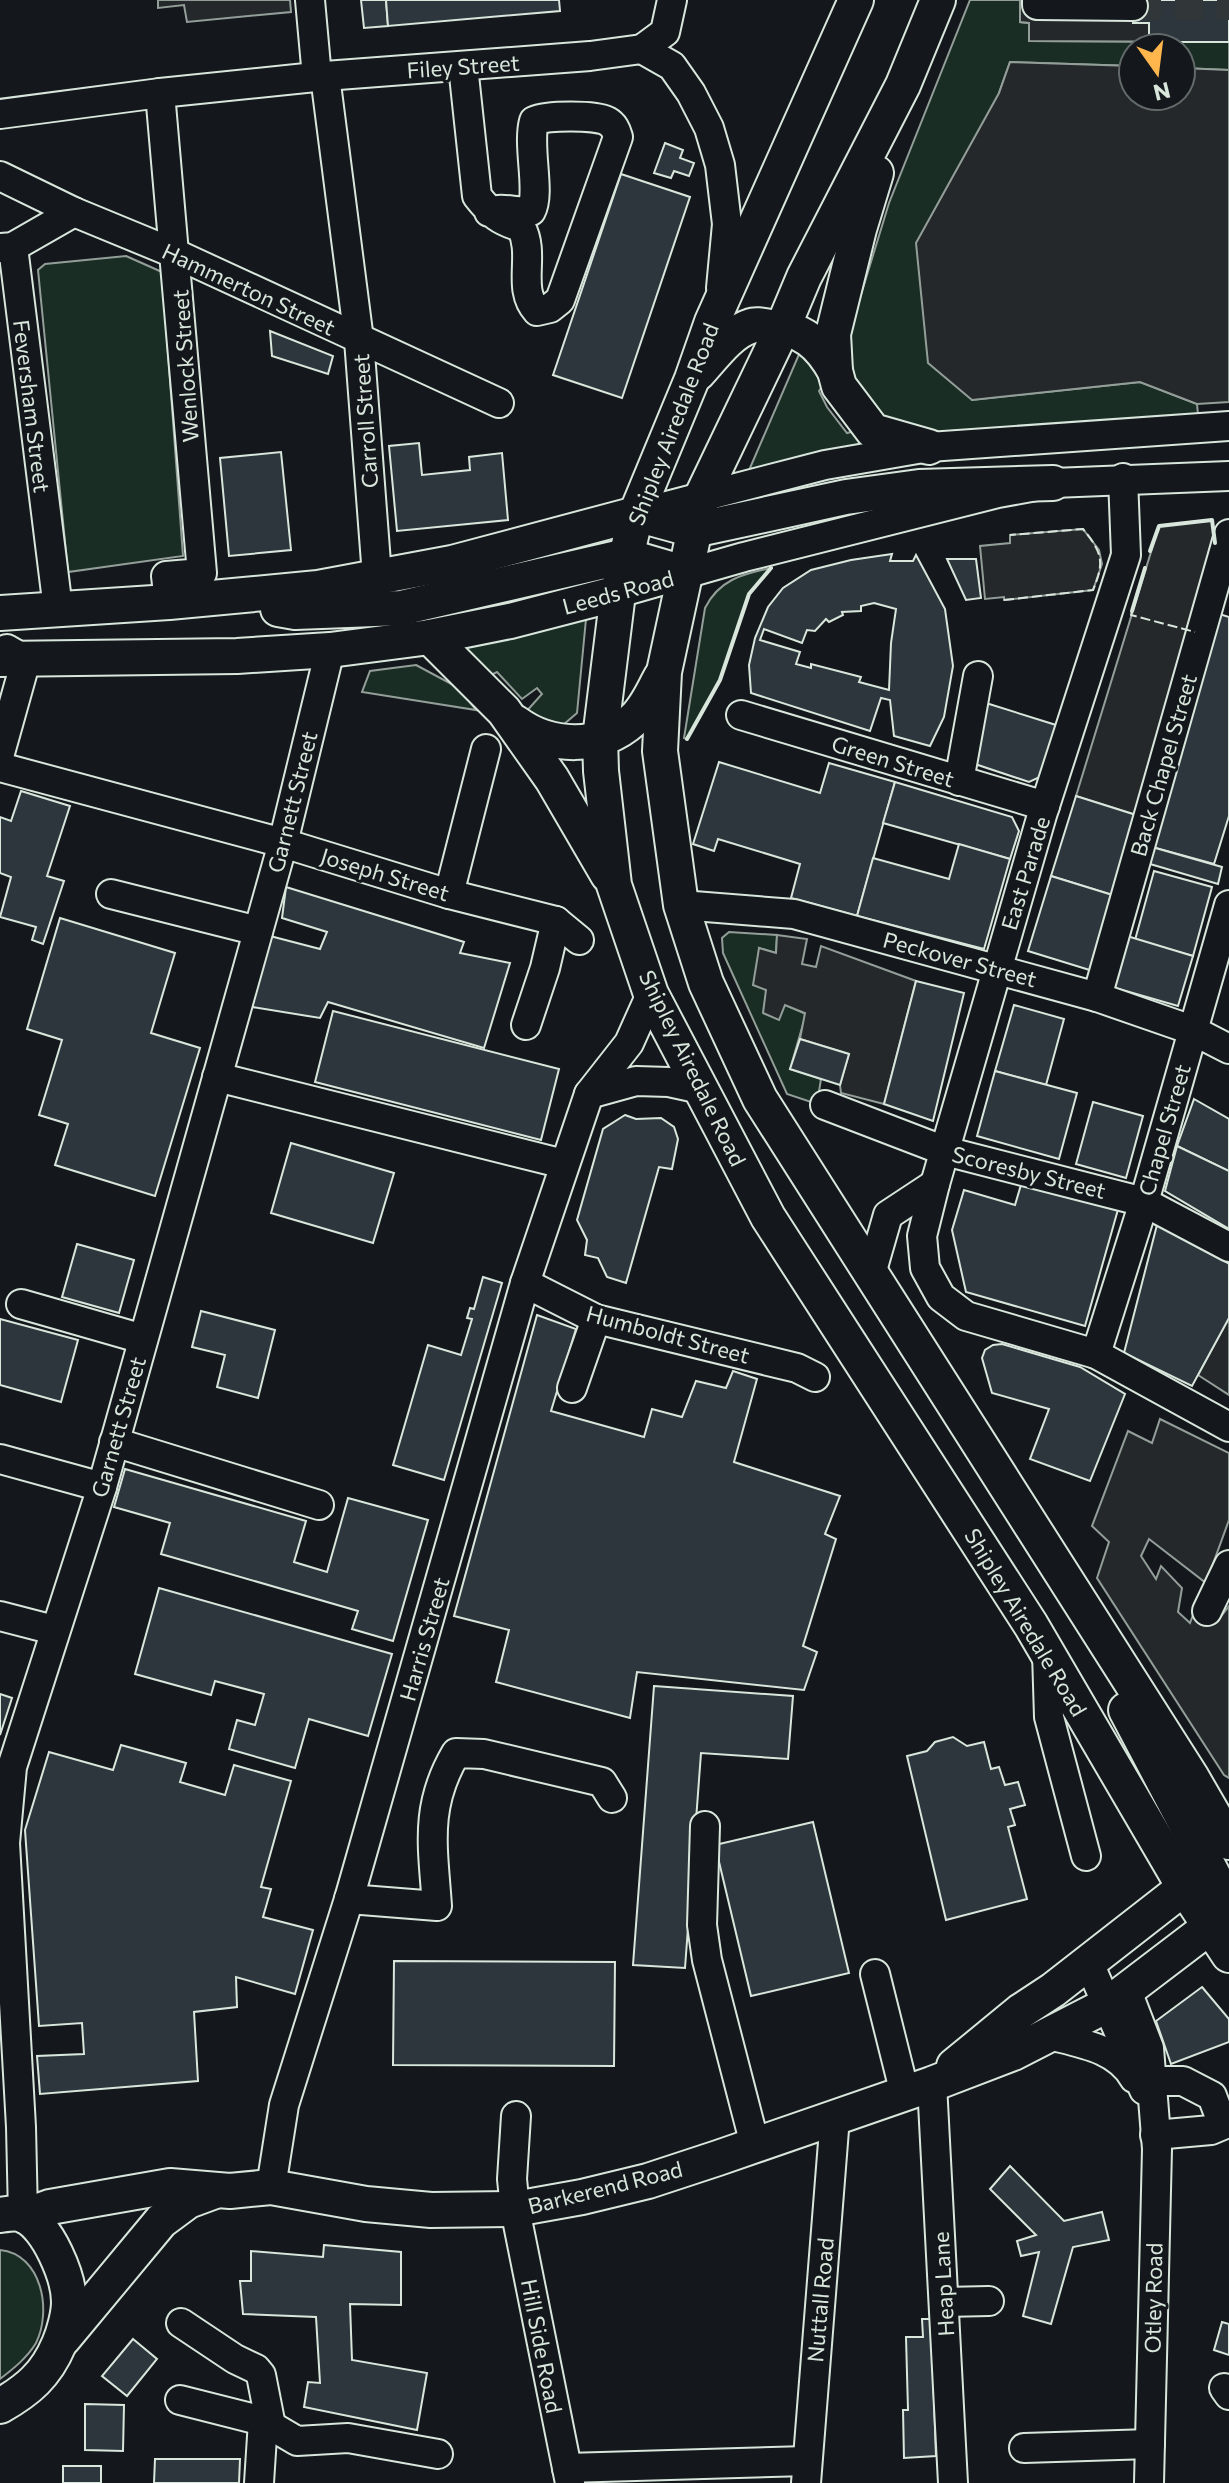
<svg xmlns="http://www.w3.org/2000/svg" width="1229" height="2483" viewBox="0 0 1229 2483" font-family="Commissioner,sans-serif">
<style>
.green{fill:#1a2d24;stroke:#939e99;stroke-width:2}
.parking{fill:#24282b;stroke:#939e99;stroke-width:2}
.building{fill:#2c363c;stroke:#d8e6dc;stroke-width:2;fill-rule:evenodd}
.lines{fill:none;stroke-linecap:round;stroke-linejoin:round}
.minor-tunnel{stroke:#313739;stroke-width:28;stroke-dasharray:28 14;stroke-linecap:butt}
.minor-casing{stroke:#d8e6dc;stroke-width:32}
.major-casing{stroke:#d8e6dc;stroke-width:38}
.minor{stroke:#14181c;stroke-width:28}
.major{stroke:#14181c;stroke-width:34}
.fence{stroke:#d8e6dc;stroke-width:2;stroke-dasharray:10 4;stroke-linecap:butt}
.wall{stroke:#d8e6dc;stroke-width:4}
.labels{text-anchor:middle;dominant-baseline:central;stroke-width:6;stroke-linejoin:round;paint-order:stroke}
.street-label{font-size:22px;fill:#d8e6dc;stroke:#14181c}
</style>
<rect width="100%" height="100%" fill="#14181c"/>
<g class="green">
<polygon points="970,0 1020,0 1020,22 1029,23 1030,41 1229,42 1229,70 1181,68 1181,48 1133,48 1133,66 1010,62 999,93 972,400 1140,382 1197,404 1198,415 933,434 891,427 849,376 848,347 852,324 889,203"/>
<polygon points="126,256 162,272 183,556 68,572 38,270 45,264"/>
<polygon points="800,352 826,380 819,391 827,407 847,433 855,431 867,446 754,471 750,468"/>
<path d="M771,568l-22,26 -29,86 -33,59 -3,-1 21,-130c14,-28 37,-34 66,-40z"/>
<polygon points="586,619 577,713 556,731 524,714 542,694 537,688 522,699 497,672 489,676 463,648"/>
<polygon points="416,665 459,688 476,710 362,692 370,671"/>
<polygon points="729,932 777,935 776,953 759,948 766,990 785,1005 806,1014 790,1069 821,1079 817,1104 787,1094 723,953 722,938"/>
<path d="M0,2250c42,4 52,61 36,93 -9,15 -23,26 -36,36z"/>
</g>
<g class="parking">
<polygon points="158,0 290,0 291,12 187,22 184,5 158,8"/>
<polygon points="1020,0 1229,0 1229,42 1029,41 1029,23 1020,22"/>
<polygon points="1010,62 1133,66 1133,96 1181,96 1181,68 1229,70 1229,402 1197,404 1140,382 972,400 928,363 916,243 999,93"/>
<polygon points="1212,520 1217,557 1136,815 1076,796 1159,526"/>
<polygon points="1083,529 1099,550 1102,564 1093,590 1004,600 1004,597 985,599 980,546 1010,543 1010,535"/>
<polygon points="777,935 807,939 802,964 816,967 821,946 916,981 884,1104 841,1093 840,1085 849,1054 800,1039 805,1013 785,1005 779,1020 763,1013 766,990 753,985 759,948 776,953"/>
<polygon points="1229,1318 1229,1395 1198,1375"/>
<polygon points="1160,1419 1229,1453 1229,1520 1206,1583 1149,1539 1141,1556 1156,1579 1161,1566 1182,1588 1178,1612 1190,1623 1199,1599 1207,1611 1219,1619 1229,1606 1229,1778 1224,1775 1097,1578 1109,1542 1092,1526 1128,1431 1152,1443"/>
</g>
<g class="building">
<polygon points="361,0 386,0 388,26 364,28"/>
<polygon points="386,0 559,0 560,11 388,26"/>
<polygon points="1133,0 1229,0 1229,42 1149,42 1149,23 1133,23"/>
<polygon points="665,143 683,150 680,158 694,163 689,176 674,171 671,178 654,173"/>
<polygon points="621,174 690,197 622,398 553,375"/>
<polygon points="270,331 333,356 328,374 272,356"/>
<polygon points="419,443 422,475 470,470 469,457 502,453 508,520 397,531 389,446"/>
<polygon points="281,452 291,550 229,556 220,458"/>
<path d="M892,554l-2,7h23l3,-6 29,54 8,57 -9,51 -14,29 -36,-10 -4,-36 -9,-2 -11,33 -119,-38 -2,-28 6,-27 13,-31 15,-19 28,-18 40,-10zM874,603l22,6 -5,34 -2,47 -30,-8 2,-5 -50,-13v4l-15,-4 4,-12 -40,-12 4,-11 38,14 5,-13 8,1 11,-12 3,3 14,-7 -1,-3 19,-1v-5z"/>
<polygon points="947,559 976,559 981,598 966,600"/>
<polygon points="1213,612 1229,617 1229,816 1214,864 1152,847"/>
<polygon points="986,703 1056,725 1042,776 1029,782 972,763"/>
<polygon points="719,762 820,793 829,763 895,782 857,916 791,898 800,864 718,839 714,851 693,844"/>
<polygon points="895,782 1012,817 1019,831 1010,859 883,823"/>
<polygon points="21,791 70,806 47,876 64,881 43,944 32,940 36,927 0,917 11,877 0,873 0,817 11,821"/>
<polygon points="1076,796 1136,815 1112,895 1051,876"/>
<polygon points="959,844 1010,859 984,949 857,916 873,858 949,879"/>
<polygon points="1152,847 1222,867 1218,884 1150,864"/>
<polygon points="1154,871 1212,887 1193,956 1135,940"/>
<polygon points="1051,876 1119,897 1096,972 1028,951"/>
<polygon points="286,887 464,942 460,953 510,963 484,1048 328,1002 320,1018 246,1006 270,936 320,949 327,932 282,918"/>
<polygon points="60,918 175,953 151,1033 200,1048 155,1196 55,1165 68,1124 39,1115 62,1040 27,1029"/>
<polygon points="1127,936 1193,956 1178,1006 1112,987"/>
<polygon points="916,981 964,993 933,1121 884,1104"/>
<polygon points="1014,1005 1064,1019 1046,1085 995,1071"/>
<polygon points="333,1011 559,1069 541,1140 315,1082"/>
<polygon points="800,1039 849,1054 840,1085 790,1069"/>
<polygon points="995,1071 1077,1093 1059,1159 977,1136"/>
<polygon points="1194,1099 1229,1119 1229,1171 1177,1146"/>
<polygon points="1093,1102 1143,1116 1126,1178 1076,1164"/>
<polygon points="625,1115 636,1119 661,1118 674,1127 678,1139 672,1169 659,1167 626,1283 607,1277 598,1258 585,1255 587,1240 577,1220 603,1129"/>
<polygon points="291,1143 394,1173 373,1243 271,1213"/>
<polygon points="1177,1146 1229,1171 1229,1229 1165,1191"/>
<polygon points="1023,1178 1119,1206 1085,1326 966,1292 952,1230 964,1190 1015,1205"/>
<polygon points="1159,1217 1229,1264 1229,1318 1192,1386 1124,1353"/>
<polygon points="77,1244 134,1260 119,1313 62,1297"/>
<polygon points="483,1277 502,1283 444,1480 393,1465 428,1345 461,1355 472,1319 467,1318 470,1308 474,1309"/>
<polygon points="201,1311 275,1330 258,1398 217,1387 225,1355 192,1347"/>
<polygon points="537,1315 576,1329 551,1411 644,1437 652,1409 682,1417 696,1381 726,1388 733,1371 757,1379 734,1462 840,1496 825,1534 836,1539 803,1646 817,1652 804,1690 637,1672 630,1718 496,1682 509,1630 454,1616"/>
<polygon points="0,1319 78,1340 61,1402 0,1385"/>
<polygon points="1002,1344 1080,1367 1125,1394 1090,1481 1030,1459 1049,1409 992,1393 982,1358 985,1350 993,1345"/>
<polygon points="125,1469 306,1521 294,1562 327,1572 348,1498 428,1520 393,1641 352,1629 358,1611 161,1554 170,1523 114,1507"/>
<polygon points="159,1588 392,1654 368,1736 309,1719 295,1768 229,1749 237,1720 255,1725 264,1694 215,1681 211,1695 135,1674"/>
<polygon points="654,1686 793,1696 788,1759 701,1753 685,1968 633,1965"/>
<polygon points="0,1694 12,1698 0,1735"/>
<polygon points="953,1737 967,1746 984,1742 991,1769 999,1767 1005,1785 1018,1782 1025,1805 1010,1809 1015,1825 1008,1827 1027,1899 946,1920 907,1756 927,1751 935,1742"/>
<polygon points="121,1745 186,1763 180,1782 225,1795 234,1765 291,1781 261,1887 271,1889 263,1917 313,1930 295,1994 236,1977 237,2007 194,2012 198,2081 40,2094 37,2056 84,2054 82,2023 39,2026 25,1830 49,1752 113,1770"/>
<polygon points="813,1822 849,1973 751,1996 715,1845"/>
<polygon points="394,1961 615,1962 614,2066 393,2065"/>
<polygon points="1202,1987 1229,2019 1229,2042 1171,2064 1156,2021"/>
<polygon points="1010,2166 1064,2221 1102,2212 1109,2240 1073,2247 1051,2324 1023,2316 1039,2252 1021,2256 1017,2241 1036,2235 990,2189"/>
<polygon points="324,2245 401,2252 401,2305 350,2304 352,2360 427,2373 417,2430 304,2407 308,2382 320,2383 316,2317 243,2314 240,2281 251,2281 251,2251 323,2257"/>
<polygon points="922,2319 931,2319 936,2456 904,2458 903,2410 908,2410 906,2337 923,2337"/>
<polygon points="1222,2322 1229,2324 1229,2355 1214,2350"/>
<polygon points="133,2339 157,2359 127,2396 102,2376"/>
<polygon points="85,2404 124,2405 123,2451 85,2450"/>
<polygon points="155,2459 240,2459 239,2483 154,2483"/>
<rect x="63" y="2466" width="38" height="17"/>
</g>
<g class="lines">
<polyline class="minor-tunnel" points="1133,6 1229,6"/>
<defs>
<g id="minor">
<polyline points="310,0 317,77"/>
<polyline points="1037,0 1037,5 1133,6"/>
<polyline points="642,49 665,32 672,0"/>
<path d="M463,66l14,130c14,18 23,25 44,31 15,28 -5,61 16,84l13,-3 10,-8 58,-163c-2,-7 -4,-12 -11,-16 -12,-6 -60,-6 -73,0 -7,25 7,72 -3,90 -15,3 -27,-5 -42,1"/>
<polyline points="325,76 359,340 377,576"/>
<polyline points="160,93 202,573 166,576 169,602"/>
<polyline points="0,114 160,93 325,76 590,56 642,49 672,66 691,93 709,128 720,165 727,224 721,288"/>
<polyline points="0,176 74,212 176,254 499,403"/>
<polyline points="13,247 58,609"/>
<polyline points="0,248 13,247 74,212"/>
<polyline points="1123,478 1126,555 1042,815 935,1184 922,1236 925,1268 941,1297 966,1316 1096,1354 1229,1427"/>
<polyline points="636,514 825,465 929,447 1229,426"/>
<polyline points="618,593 744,557 998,493 1053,483 1229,476"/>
<polyline points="741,715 1045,806"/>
<polyline points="0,753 26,660 7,649"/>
<polyline points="0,767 283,843 449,894 556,921 579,940"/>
<polyline points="959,781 978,676"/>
<polyline points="111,894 258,931"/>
<polyline points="449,894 486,749"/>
<polyline points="681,905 794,914 1097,997 1192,1030 1229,1049"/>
<polyline points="651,994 629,1043 589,1094 636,1081 669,1082 701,1089"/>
<polyline points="1097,997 1229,534"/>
<polyline points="526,1025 545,968 556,921"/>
<polyline points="217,1077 564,1164"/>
<polyline points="825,1105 945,1151 1144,1202 1229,1247"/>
<polyline points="871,1274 888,1215 935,1184"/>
<polyline points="525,1283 596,1319 797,1368 815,1377"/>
<polyline points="21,1304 143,1339"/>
<polyline points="1096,1354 1144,1202 1229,905"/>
<polyline points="572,1388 596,1319"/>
<polyline points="114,1442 319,1505"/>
<polyline points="0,1459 102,1487"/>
<polyline points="1207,1611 1229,1565"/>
<polyline points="0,1616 54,1630"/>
<polyline points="1047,1653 1049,1717 1086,1856"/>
<polyline points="705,1826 702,1925 707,1960 755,2145"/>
<path d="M349,1899l88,7c-4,-59 -13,-99 19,-153l28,1 118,28 10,16"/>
<polyline points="1089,1963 1144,2090"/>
<polyline points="875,1974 905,2094"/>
<polyline points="1127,1991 1149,2048 1157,2149 1149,2483"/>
<path d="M1049,2035c31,8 68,13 85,43"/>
<polyline points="1151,2081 1183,2081 1212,2096 1223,2125 1211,2130 1155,2135"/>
<polyline points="932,2084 953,2483"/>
<polyline points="516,2116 512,2179 515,2209 570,2483"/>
<polyline points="271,2187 284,2105 349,1899 525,1283 589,1094"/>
<polyline points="23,2215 21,2127 5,1843 12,1767 102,1487 283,843 330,650"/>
<polyline points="944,2302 989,2301"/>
<polyline points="181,2323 235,2359 256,2369 261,2375 271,2426"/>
<polyline points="1224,2388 1229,2395"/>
<polyline points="180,2400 263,2421 297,2441 348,2438 438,2454"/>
<polyline points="1024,2448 1150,2444"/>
<polyline points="567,2468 807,2461"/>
<polyline points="259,2483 263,2421"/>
<polyline points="806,2483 835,2117"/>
</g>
<g id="major">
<polyline points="856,0 712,322 692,379 636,514 618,593 600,738 601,771 614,885 651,994 768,1217 1031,1625 1184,1887 1229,1955"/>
<polyline points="938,0 903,85 804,277 783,327 702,496 664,672 660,751 681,905 706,983 760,1099 1192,1778 1229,1842"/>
<polyline points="876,173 859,229 833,334 835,371 839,386 873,431 929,447"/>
<path d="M698,373c14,-15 32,-41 53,-47 5,-2 13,0 19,1 32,1 50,17 65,44"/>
<polyline points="636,514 694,530 846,497 919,487 1053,483"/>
<polyline points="278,609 295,612 401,608 626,556 684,573"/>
<polyline points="0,613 169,602 318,588 452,563 636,514"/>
<polyline points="430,637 504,711 552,779 608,875"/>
<polyline points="0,659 237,656 330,650 430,637 510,621 618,593"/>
<path d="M516,723c34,25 84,27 117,-3 13,-11 20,-29 28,-43"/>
<path d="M1126,1710l88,167c6,19 8,35 -5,51"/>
<polyline points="954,2066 1021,2011 1053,1990 1203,1873"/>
<path d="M0,2215c7,-1 18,-3 25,1 23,11 44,61 44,86 0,12 -5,31 -10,42 -13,31 -31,46 -59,62"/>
<polyline points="25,2216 50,2207 170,2186 230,2191 271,2187 366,2204 431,2210 515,2209 582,2197 648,2181 718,2158 932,2084 1013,2053 1107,2005 1229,1912"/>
<polyline points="63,2339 161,2221 188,2201 215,2191"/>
</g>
</defs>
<use href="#minor" class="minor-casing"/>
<use href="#major" class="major-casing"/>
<use href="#minor" class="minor"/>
<use href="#major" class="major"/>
<g class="fence">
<path d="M1004,600l89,-10c12,-28 9,-38 -10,-61l-73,6"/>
<polyline points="1132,611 1131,615 1195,632"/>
</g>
<g class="wall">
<polyline points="1150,551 1159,526 1212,520 1215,543"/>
<polyline points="1132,611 1145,568"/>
<polyline points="687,739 720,680 749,594 771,568"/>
</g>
</g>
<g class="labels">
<g class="street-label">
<text transform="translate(463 66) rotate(-4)">Filey Street</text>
<text transform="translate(249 289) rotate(25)">Hammerton Street</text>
<text transform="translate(185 366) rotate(-94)">Wenlock Street</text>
<text transform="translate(32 406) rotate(83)">Feversham Street</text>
<text transform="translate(365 421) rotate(-94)">Carroll Street</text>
<text transform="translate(673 424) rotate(-69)">Shipley Airedale Road</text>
<text transform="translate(618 592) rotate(-15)">Leeds Road</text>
<text transform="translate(893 761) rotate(17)">Green Street</text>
<text transform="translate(1163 765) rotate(-74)">Back Chapel Street</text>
<text transform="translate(292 802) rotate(-76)">Garnett Street</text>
<text transform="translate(1025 873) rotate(-73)">East Parade</text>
<text transform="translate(385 874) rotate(17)">Joseph Street</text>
<text transform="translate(960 959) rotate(15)">Peckover Street</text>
<text transform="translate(693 1068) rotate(64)">Shipley Airedale Road</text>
<text transform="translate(1164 1130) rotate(-74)">Chapel Street</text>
<text transform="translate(1029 1172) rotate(14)">Scoresby Street</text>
<text transform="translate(668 1334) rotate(15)">Humboldt Street</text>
<text transform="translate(118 1427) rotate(-74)">Garnett Street</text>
<text transform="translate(1026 1622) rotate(59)">Shipley Airedale Road</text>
<text transform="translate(424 1639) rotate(-74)">Harris Street</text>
<text transform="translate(605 2187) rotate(-14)">Barkerend Road</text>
<text transform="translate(943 2284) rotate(-93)">Heap Lane</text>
<text transform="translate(1153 2298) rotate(-89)">Otley Road</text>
<text transform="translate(820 2300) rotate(-85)">Nuttall Road</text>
<text transform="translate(542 2346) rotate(79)">Hill Side Road</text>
</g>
</g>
<g transform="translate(1157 72) rotate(166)"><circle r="38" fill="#14181c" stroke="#626a69" stroke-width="2"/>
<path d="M0-6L14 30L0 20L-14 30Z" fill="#ffb74d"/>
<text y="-12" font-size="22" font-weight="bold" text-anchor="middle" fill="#d8e6dc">N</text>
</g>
</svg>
